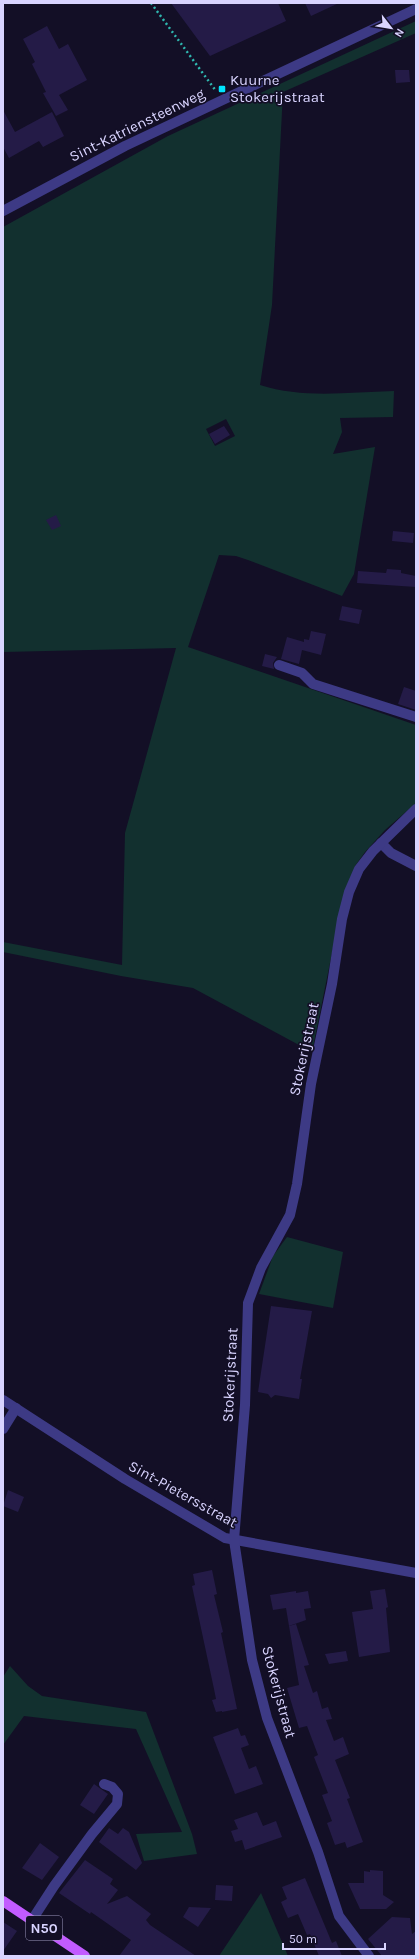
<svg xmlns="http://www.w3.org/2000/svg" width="419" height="1959" viewBox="0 0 419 1959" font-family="Karla,sans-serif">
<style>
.green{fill:#12302f;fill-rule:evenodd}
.building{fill:#241b47}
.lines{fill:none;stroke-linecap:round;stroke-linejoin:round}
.path{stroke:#2fb8b0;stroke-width:2.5;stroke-dasharray:2 3;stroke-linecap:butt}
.minor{stroke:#3d3a85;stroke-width:10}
.major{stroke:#c25bff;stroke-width:10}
.poi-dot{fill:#00e5ff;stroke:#130f26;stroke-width:1.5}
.labels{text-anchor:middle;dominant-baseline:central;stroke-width:3.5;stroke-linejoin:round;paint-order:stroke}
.shield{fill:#130f26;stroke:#9e99be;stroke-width:1}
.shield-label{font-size:14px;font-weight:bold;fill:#d9d4ff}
.poi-label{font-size:15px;fill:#d9d4ff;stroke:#130f26;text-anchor:start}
.street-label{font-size:15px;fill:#d9d4ff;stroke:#130f26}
</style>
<rect width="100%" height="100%" fill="#130f26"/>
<g class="green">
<path d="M416,21v12l-133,59 -11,213 -12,80c43,14 89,7 134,6l-1,26 -53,1 2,14 -9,22 42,-7 -21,127 -12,22 -94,-36 -12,-4 -17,-1 -31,92 228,78v78l-31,27 -20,22 -10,14 -22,82 -21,104 -119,-64 -72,-12 -118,-24v-10l119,23 3,-132 51,-185 -173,4v-425l165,-91zM226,419l9,17 -20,10 -9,-17z"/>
<polygon points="287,1237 343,1252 333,1308 259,1294 273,1256"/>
<polygon points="10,1666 28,1686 42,1696 146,1712 192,1834 197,1854 144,1861 136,1834 182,1832 136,1729 24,1716 3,1745 3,1677"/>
<polygon points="261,1893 288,1956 219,1956"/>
</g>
<g class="building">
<polygon points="171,3 278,3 286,21 210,56"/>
<polygon points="305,3 339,3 311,16"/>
<polygon points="47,26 59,49 68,44 87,80 59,95 68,110 56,116 43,93 46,92 32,64 35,62 23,39"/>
<polygon points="395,70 409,70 410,82 396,83"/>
<polygon points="3,110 15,132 52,112 64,136 43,147 39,141 9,158 3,147"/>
<polygon points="224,426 230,435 215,444 209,434"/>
<polygon points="56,515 61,526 52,530 46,520"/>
<polygon points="393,531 414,533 413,543 392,541"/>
<polygon points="387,569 401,570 401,573 416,576 416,587 357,583 358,571 386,573"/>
<polygon points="342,606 362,610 359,624 339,620"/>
<polygon points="311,631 326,634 321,655 302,650 299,664 281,659 287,637 304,642 304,639 309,640"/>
<polygon points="265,654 277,657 273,663 274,669 262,666"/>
<polygon points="404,687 416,691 416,710 398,704"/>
<polygon points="271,1306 312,1311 300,1379 302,1379 299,1399 275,1395 271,1398 268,1394 258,1392"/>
<polygon points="8,1490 24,1497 18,1512 3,1506"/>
<polygon points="212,1570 217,1594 214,1595 223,1632 221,1633 237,1709 222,1712 222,1711 216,1712 212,1700 216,1699 214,1689 192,1586 195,1585 193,1574"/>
<polygon points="385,1589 388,1607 386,1608 390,1652 359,1657 352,1612 373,1609 370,1591"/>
<polygon points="296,1591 296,1593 308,1591 311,1608 304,1609 306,1620 289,1626 286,1608 273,1610 270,1595"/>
<polygon points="296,1624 309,1665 304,1666 313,1693 317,1691 322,1709 328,1707 332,1719 326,1720 334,1741 343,1737 349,1754 335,1760 350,1798 347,1799 363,1842 347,1848 345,1842 335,1845 327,1823 332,1821 322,1795 328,1793 314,1757 318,1755 307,1726 299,1728 287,1688 299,1685 289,1626"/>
<polygon points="346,1651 348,1661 329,1664 325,1654"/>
<polygon points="238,1728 241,1736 245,1735 249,1745 241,1748 249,1769 256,1766 263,1784 235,1794 213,1737"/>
<polygon points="94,1784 108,1794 94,1814 80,1805"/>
<polygon points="257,1812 263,1826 276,1821 282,1837 245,1850 242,1840 235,1842 231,1831 238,1829 234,1820"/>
<polygon points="109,1828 118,1834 123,1828 129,1832 142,1863 136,1870 99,1842"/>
<polygon points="40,1843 59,1857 42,1880 22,1868"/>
<polygon points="85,1860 113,1879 110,1884 118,1890 107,1904 127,1896 151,1914 146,1920 150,1925 196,1956 119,1956 131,1940 91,1912 90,1914 59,1893"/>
<polygon points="370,1870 383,1871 383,1895 394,1902 386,1909 360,1909 348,1883 364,1883 364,1871 370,1872"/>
<polygon points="305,1878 332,1943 336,1941 342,1956 319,1956 310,1934 307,1935 298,1914 288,1918 281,1902 287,1899 282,1887"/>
<polygon points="216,1885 233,1886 232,1901 215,1900"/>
<polygon points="189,1907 211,1908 198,1927 183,1917"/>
<polygon points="392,1917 410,1918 412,1934 416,1931 416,1956 382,1956 368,1939"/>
<polygon points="3,1922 17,1931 3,1951"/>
</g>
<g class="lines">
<polyline class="path" points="151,3 216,91"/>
<g class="minor">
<polyline points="3,211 125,146 416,9"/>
<polyline points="279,665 302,673 313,684 416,717"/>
<polyline points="381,843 391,853 416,866"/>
<polyline points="3,1400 125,1479 225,1538 416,1573"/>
<polyline points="3,1429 16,1408"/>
<polyline points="32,1920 54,1886 92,1834 117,1804 118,1794 112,1787 104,1784"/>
<polyline points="369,1956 339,1916 318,1852 267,1718 252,1660 234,1540 245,1405 248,1303 261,1268 290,1215 297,1184 311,1084 332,984 342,919 349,892 359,869 373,851 416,809"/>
</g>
<polyline class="major" points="3,1901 85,1956"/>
</g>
<rect class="poi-dot" x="218" y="85" width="8" height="8" rx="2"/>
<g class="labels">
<rect class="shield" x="26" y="1916" width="36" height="24" rx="3"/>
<g class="shield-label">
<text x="44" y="1928">N50</text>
</g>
<g class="poi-label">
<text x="230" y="80">Kuurne<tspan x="230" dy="17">Stokerijstraat</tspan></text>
</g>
<g class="street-label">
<text transform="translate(137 125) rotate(-26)">Sint-Katriensteenweg</text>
<text transform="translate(304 1049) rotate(-78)">Stokerijstraat</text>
<text transform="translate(230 1375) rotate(-87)">Stokerijstraat</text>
<text transform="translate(183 1494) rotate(29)">Sint-Pietersstraat</text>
<text transform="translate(279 1692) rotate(75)">Stokerijstraat</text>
</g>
</g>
<rect width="419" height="1959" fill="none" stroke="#d9d4ff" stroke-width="8"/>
<g transform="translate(391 28) rotate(121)" stroke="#130f26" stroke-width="3" paint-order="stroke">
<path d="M0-3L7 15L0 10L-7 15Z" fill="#d9d4ff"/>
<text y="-6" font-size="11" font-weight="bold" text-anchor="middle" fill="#d9d4ff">N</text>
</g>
<path d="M283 1943v6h102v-6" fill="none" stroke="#d9d4ff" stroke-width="2"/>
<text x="289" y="1943" font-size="12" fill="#d9d4ff" stroke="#130f26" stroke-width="3" paint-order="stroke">50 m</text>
</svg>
